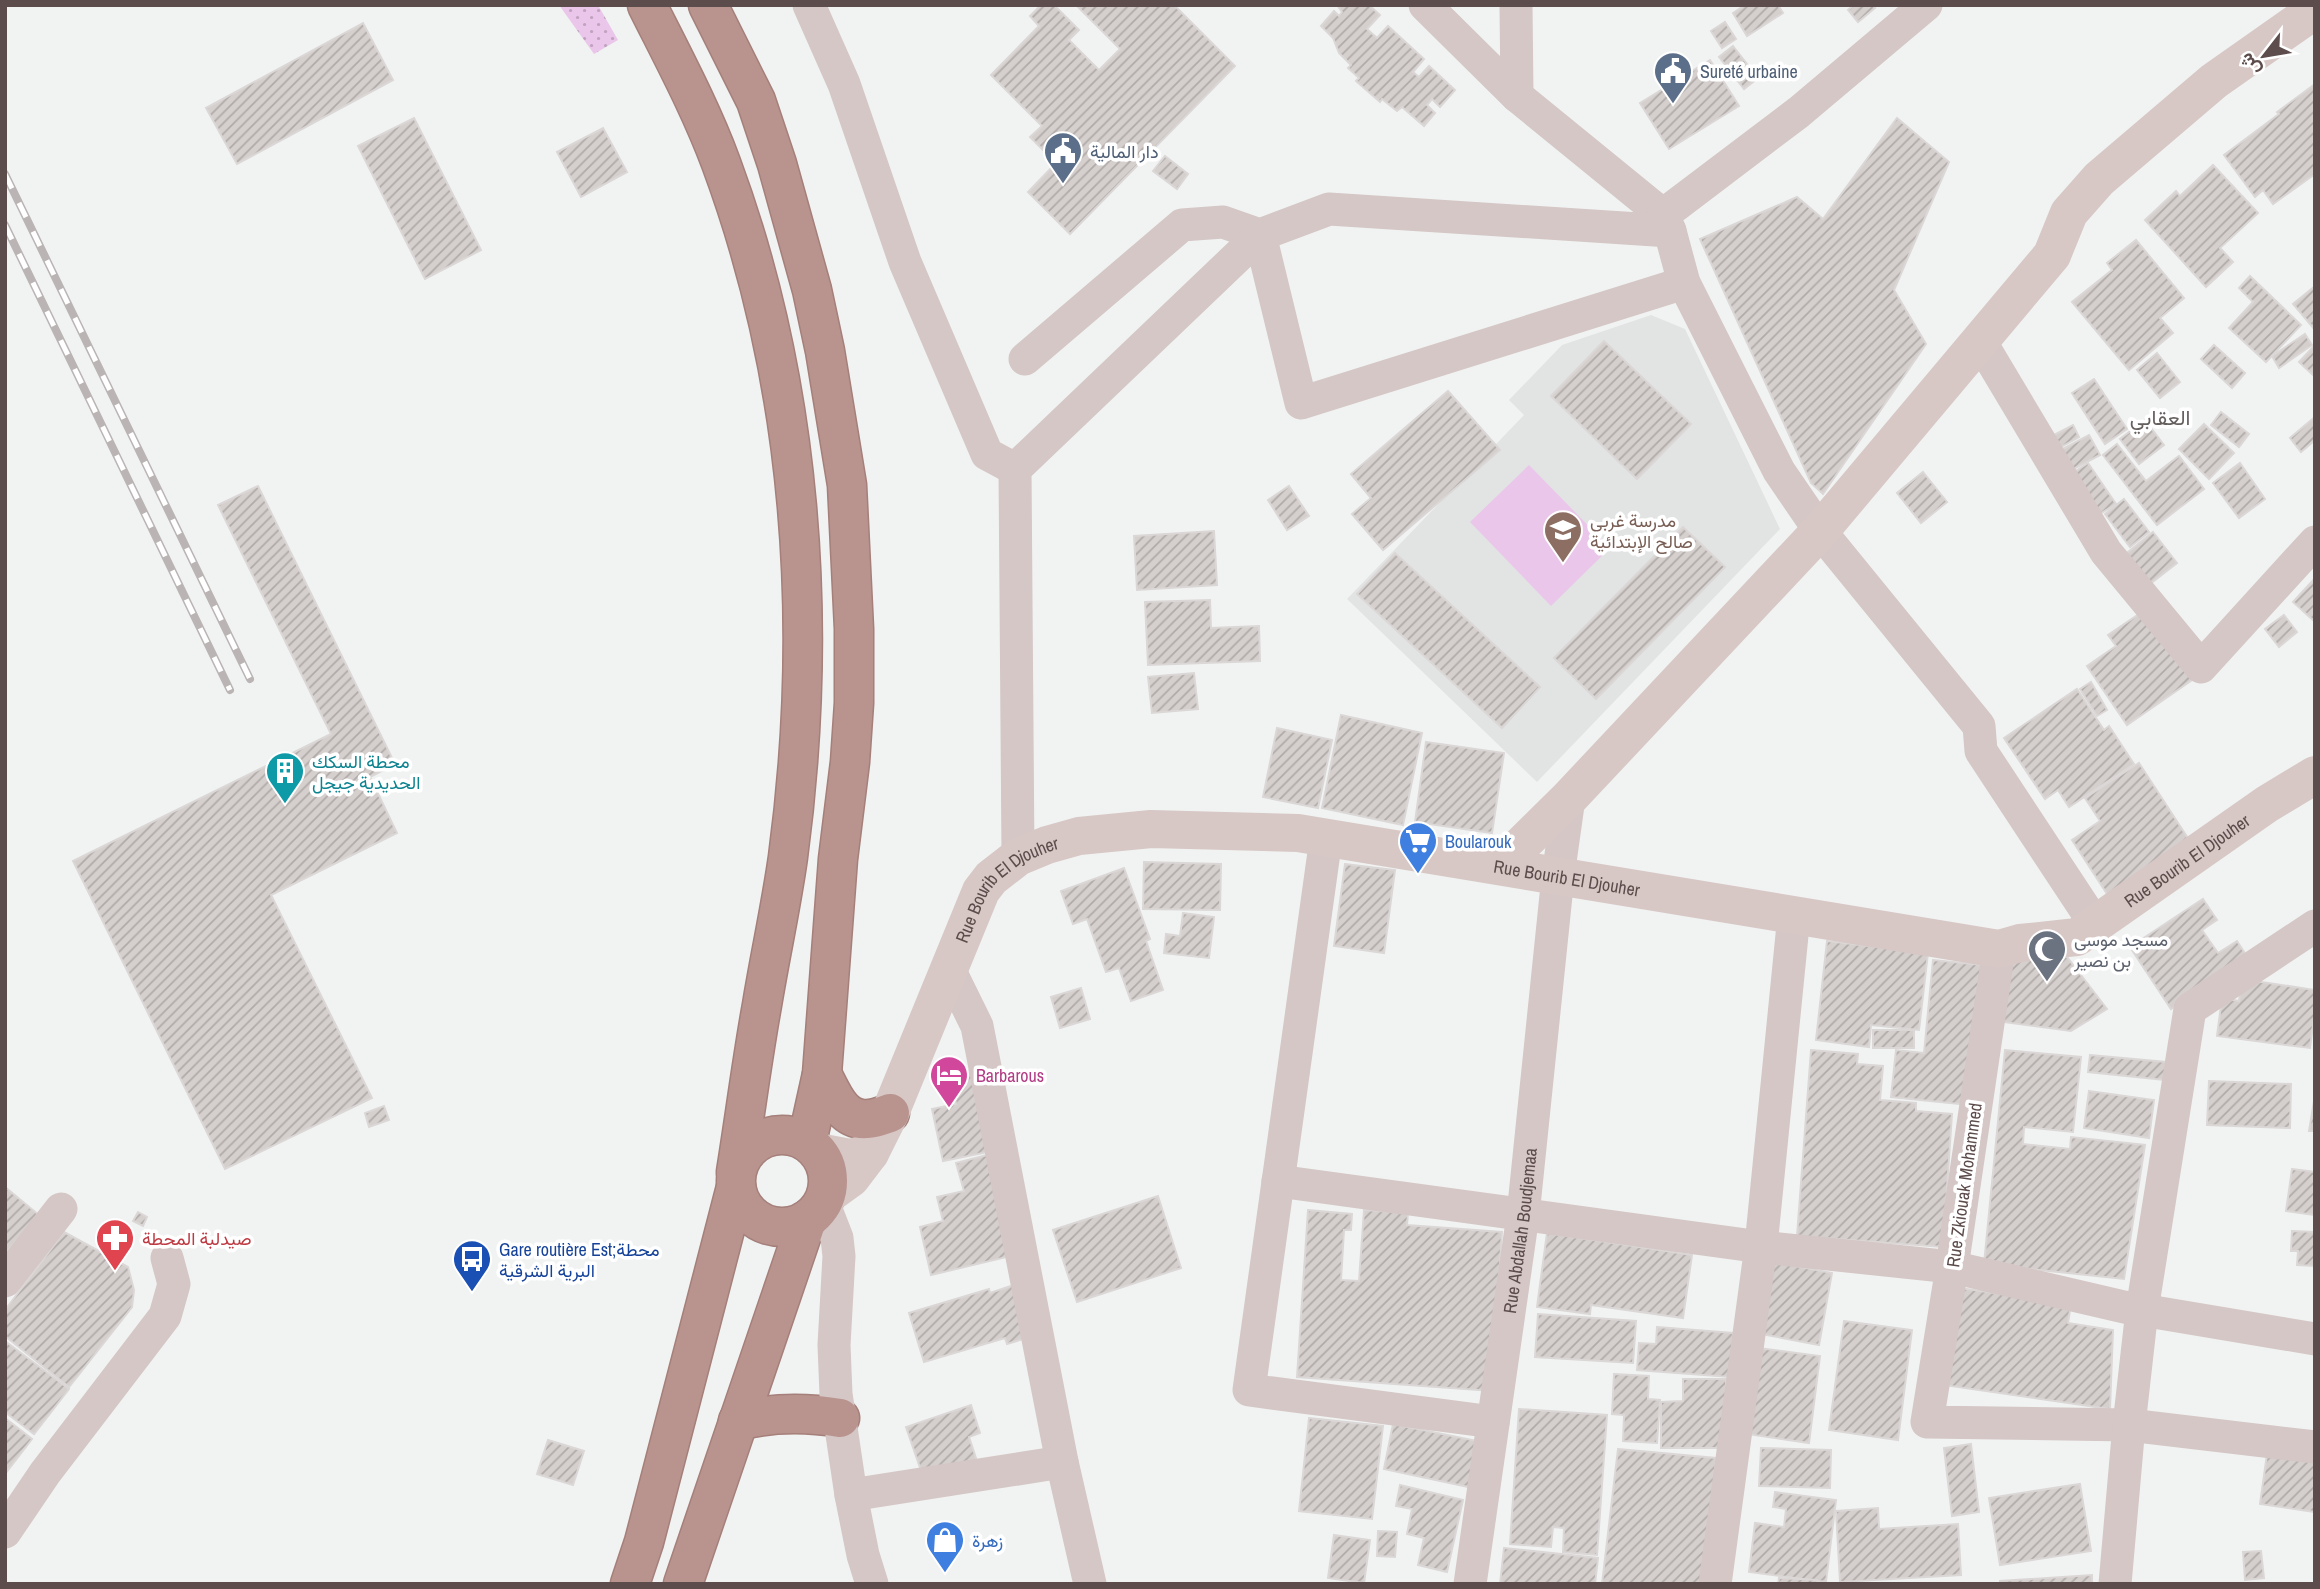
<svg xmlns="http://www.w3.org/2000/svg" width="2320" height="1589" viewBox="0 0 2320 1589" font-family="'Archivo Narrow',Vazirmatn,sans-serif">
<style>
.education{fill:#e2e4e3}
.grass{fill:url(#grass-dots)}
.garden{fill:#eac6ea}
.building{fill:url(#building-hatch);stroke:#dbd7d6;stroke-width:2}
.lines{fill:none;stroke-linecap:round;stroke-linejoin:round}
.highway-casing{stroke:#a57f7a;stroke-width:41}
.street{stroke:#d4c7c6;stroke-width:33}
.secondary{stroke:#d7c8c6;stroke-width:38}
.highway{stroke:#b9948f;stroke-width:38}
.rail-casing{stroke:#bab5b4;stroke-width:8}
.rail{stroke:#fff;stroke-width:5;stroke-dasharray:16;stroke-linecap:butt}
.labels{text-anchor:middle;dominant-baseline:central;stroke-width:7;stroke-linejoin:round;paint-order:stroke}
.service-label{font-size:18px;fill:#4e5e75;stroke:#fff;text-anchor:start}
.education-label{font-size:18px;fill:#785e54;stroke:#fff;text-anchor:start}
.culture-label{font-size:18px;fill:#0d838f;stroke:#fff;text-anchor:start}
.shop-label{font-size:18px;fill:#366cbe;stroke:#fff;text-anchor:start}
.street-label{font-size:18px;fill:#5c4c4b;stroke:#fff}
.worship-label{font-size:18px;fill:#5b616d;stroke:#fff;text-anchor:start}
.hotel-label{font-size:18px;fill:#b23c85;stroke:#fff;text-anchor:start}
.health-label{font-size:18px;fill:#be3a42;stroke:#fff;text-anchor:start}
.transit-label{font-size:18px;fill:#164399;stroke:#fff;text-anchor:start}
.quarter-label{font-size:21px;fill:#655f5e;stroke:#fff}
</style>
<defs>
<pattern id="grass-dots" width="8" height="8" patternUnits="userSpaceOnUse" patternTransform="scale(1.75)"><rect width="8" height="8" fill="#eac6ea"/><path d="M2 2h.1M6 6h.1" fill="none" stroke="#c1a3c0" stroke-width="1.8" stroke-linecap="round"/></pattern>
<pattern id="building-hatch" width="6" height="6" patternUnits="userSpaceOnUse" patternTransform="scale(1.75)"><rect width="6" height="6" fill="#d5d0ce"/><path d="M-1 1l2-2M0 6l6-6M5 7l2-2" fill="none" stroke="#b0aba9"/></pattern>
</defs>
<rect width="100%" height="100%" fill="#f1f3f2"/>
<polygon class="education" points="1651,315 1685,329 1780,529 1537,782 1347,599 1524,415 1509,400 1562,345"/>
<polygon class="grass" points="559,5 598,5 618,40 594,54"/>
<polygon class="garden" points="1529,465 1610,548 1551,606 1470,522"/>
<g class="building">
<polygon points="1041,5 1054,5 1079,30 1069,40 1099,70 1120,49 1076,5 1174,5 1235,66 1070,234 1028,192 1056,163 1030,137 1042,126 991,75 1039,26 1030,16"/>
<polygon points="1337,5 1369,5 1380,15 1367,29 1377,38 1388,26 1424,59 1413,72 1419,77 1429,66 1455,90 1440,107 1432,99 1427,105 1435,113 1424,126 1402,107 1397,111 1382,99 1380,102 1356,81 1359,78 1348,68 1351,65 1339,53 1333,38 1321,26 1334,11 1339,16 1342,12"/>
<polygon points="1745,5 1778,5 1783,13 1747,36 1733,13"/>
<polygon points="1854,5 1872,5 1875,8 1858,22 1848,10"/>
<polygon points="1725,22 1736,39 1722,48 1711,31"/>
<polygon points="363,23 393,80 237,164 206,108"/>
<polygon points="1733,46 1758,78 1744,89 1719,57"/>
<polygon points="1710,60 1739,106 1669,149 1640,103"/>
<polygon points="2315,84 2315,174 2273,204 2263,190 2255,197 2224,155 2279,114 2277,112"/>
<polygon points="414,118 481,250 425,279 358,146"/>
<polygon points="1897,118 1949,162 1894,290 1926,344 1823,494 1811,483 1700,239 1797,197 1823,219"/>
<polygon points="603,128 627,172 581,197 557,152"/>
<polygon points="1165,156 1188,174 1177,189 1153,171"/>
<polygon points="2213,165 2258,213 2220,248 2233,262 2206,287 2145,220 2176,191 2180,196"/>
<polygon points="2136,240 2184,298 2160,318 2173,333 2129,370 2072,302 2112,270 2107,263"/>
<polygon points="2250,276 2301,325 2266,362 2229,328 2253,302 2239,288"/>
<polygon points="2315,286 2315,330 2293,304"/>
<polygon points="2305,334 2312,345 2279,368 2272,356"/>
<polygon points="1604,341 1691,424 1637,479 1551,396"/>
<polygon points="2214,345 2245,373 2232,388 2201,359"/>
<polygon points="2315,345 2315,377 2299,362"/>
<polygon points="2157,353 2180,382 2160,398 2137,370"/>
<polygon points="2094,379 2127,429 2105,444 2072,393"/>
<polygon points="1448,391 1500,450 1383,550 1352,514 1371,498 1351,474"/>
<polygon points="2221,412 2249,434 2239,447 2211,425"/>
<polygon points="2315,417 2315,440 2301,452 2290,438"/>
<polygon points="2145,420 2164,445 2139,464 2120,439"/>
<polygon points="2204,424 2234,453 2209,479 2179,449"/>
<polygon points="2073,425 2079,437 2061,447 2054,435"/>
<polygon points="2089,435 2100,455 2068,472 2057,452"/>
<polygon points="2117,444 2146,481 2179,456 2204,489 2157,525 2103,455"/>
<polygon points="2088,463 2116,504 2095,517 2068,476"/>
<polygon points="2240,463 2265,499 2239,518 2213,483"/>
<polygon points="1923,472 1947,502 1921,523 1897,493"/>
<polygon points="258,486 395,764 370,777 397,833 271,895 372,1098 225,1169 73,861 331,734 218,505"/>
<polygon points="1289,486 1309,516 1287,530 1268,500"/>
<polygon points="2124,499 2149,532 2130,547 2105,514"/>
<polygon points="1683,527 1725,567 1596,699 1554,658"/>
<polygon points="1214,531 1217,585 1137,590 1134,536"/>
<polygon points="2153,532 2177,563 2146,587 2122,557"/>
<polygon points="1395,553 1540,687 1502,728 1357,594"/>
<polygon points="2315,578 2315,622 2293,602"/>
<polygon points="1210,600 1211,628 1259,626 1260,661 1148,665 1145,602"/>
<polygon points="2148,608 2195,678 2127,725 2087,666 2116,646 2108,635"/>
<polygon points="2284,615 2297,632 2279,647 2265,629"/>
<polygon points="1194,673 1198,709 1152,713 1148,677"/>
<polygon points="2091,682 2107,710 2097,716 2080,689"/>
<polygon points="2077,689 2104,730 2109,726 2134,764 2069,807 2058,790 2045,799 2004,738"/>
<polygon points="1341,715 1422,733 1403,825 1322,808"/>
<polygon points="1277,728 1332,740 1318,808 1263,797"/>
<polygon points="1426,742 1504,753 1492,833 1415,822"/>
<polygon points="2139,763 2193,846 2111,900 2072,840 2100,821 2085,798"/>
<polygon points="1144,862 1221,864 1220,910 1143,909"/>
<polygon points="1345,864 1395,870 1384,953 1334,946"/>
<polygon points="1124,868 1150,939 1146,941 1163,990 1131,1001 1119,968 1106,972 1087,919 1073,924 1061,891"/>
<polygon points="2203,899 2217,920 2202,930 2218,953 2237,941 2248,958 2171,1009 2130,947"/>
<polygon points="1183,913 1214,917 1209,958 1164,953 1166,934 1180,936"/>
<polygon points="1827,941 1928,953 1919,1030 1871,1025 1869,1047 1816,1040"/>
<polygon points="2012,950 2067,957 2107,1009 2071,1031 2003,1022"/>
<polygon points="1933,960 1982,965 1969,1105 1891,1097 1896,1050 1924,1053"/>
<polygon points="2242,979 2315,990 2315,1010 2310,1048 2217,1036 2222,998 2239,1001"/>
<polygon points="1081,988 1090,1019 1060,1028 1051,997"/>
<rect x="1873" y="1030" width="41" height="18"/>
<polygon points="1811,1050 1858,1054 1857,1064 1883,1066 1880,1100 1916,1103 1916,1111 1952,1114 1943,1247 1797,1236"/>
<polygon points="2005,1050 2081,1057 2073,1132 2024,1127 2023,1144 2070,1149 2071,1137 2145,1145 2124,1279 1984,1264"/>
<polygon points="2090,1055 2166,1062 2164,1080 2088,1072"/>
<polygon points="977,1069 993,1151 943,1161 932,1109 956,1104 950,1073"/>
<polygon points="2209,1081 2291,1084 2290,1128 2207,1125"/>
<polygon points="2089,1091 2154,1100 2149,1138 2084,1128"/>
<polygon points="2315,1095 2315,1131 2309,1131"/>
<polygon points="384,1106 389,1120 369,1127 365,1113"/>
<polygon points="995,1153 1019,1254 931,1275 920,1227 943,1221 937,1197 964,1191 956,1163"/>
<polygon points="2292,1169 2315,1172 2315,1215 2286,1211"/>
<polygon points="5,1187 39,1215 5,1254"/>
<polygon points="1158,1196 1181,1268 1077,1302 1053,1230"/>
<polygon points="1308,1210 1352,1214 1351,1230 1344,1230 1341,1280 1359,1281 1364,1210 1408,1213 1407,1225 1502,1232 1492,1391 1297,1377"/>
<polygon points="138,1212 147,1217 143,1226 133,1221"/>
<polygon points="2292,1231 2315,1232 2315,1266 2297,1265 2298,1251 2291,1251"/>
<polygon points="64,1232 128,1267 134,1290 132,1307 69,1387 5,1336 5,1310"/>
<polygon points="1547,1233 1692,1255 1683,1318 1591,1305 1590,1314 1537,1307"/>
<polygon points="1774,1262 1832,1273 1819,1345 1761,1334"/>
<polygon points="1020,1283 1036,1335 1007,1344 1005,1338 924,1362 909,1313 989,1289 990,1293"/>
<polygon points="1953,1287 2071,1304 2068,1323 2113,1330 2110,1409 1937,1384"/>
<polygon points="1538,1314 1636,1321 1633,1363 1535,1357"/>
<polygon points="1844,1321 1912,1330 1898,1440 1829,1430"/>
<polygon points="1657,1327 1733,1333 1730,1377 1637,1370 1639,1343 1656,1344"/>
<polygon points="5,1341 69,1389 34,1434 5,1412"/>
<polygon points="1758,1348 1820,1356 1809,1443 1747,1434"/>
<polygon points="1614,1374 1649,1376 1648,1399 1660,1400 1657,1443 1623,1441 1624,1415 1612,1414"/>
<polygon points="1683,1379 1726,1379 1726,1448 1661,1448 1661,1402 1683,1401"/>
<polygon points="971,1405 980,1433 969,1437 979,1467 926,1485 906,1427"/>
<polygon points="1519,1409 1607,1415 1597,1555 1563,1552 1564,1528 1553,1527 1551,1547 1510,1544"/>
<polygon points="5,1418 32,1439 5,1474"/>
<polygon points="1309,1418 1383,1426 1372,1519 1299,1511"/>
<polygon points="1393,1424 1482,1442 1473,1488 1384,1469"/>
<polygon points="548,1440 584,1451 573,1485 537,1474"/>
<polygon points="1971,1444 1979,1512 1952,1516 1944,1448"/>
<polygon points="1761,1448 1831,1450 1830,1488 1759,1486"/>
<polygon points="1618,1449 1716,1458 1706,1584 1602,1584"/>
<polygon points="2267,1454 2315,1461 2315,1512 2260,1504"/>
<polygon points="2080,1484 2091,1551 2000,1565 1989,1498"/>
<polygon points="1400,1485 1463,1500 1447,1572 1418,1565 1424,1538 1407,1534 1412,1509 1396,1506"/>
<polygon points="1775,1492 1836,1500 1826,1582 1749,1572 1755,1523 1784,1527 1786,1509 1773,1507"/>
<polygon points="1878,1508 1879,1529 1958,1524 1961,1575 1840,1582 1836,1511"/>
<polygon points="1378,1531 1397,1532 1395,1557 1377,1556"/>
<polygon points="1334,1535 1370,1540 1364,1583 1328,1578"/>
<polygon points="1504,1548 1598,1558 1595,1584 1500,1584"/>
<polygon points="2261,1551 2264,1578 2245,1580 2243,1552"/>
<polygon points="2092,1575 2092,1584 2000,1584 2000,1581"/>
<polygon points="1779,1578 1817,1580 1817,1584 1778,1584"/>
</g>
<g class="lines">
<defs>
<g id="highway">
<path d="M647,5c26,52 54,104 74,158 82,221 98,462 67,694 -7,50 -18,99 -26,148 -10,55 -17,111 -26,167"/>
<polyline points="708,5 756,101 777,164 812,290 825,351 847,485 854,629 854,703 850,762 838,859 822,1074 807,1142"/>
<path d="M822,1074c10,19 20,48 46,45 7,0 16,-4 22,-6"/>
<circle cx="782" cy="1181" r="46"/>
<path d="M738,1421c35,-9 67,-9 102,-3"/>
<polyline points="630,1584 644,1542 736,1187"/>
<polyline points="683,1584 807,1220"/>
</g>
</defs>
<use href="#highway" class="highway-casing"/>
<g class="street">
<polyline points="809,5 844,84 905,262 987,454 1015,469"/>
<polyline points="1425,5 1517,96 1663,215 1670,231 1684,283 1779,471 1820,531 1979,726 1981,751 2095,924"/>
<polyline points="1516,5 1517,96"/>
<polyline points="1663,215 1799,112 1926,5"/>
<polyline points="1260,235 1301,403 1684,283"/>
<polyline points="1980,341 2106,552 2201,667 2315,542"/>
<polyline points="1025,359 1182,225 1223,222 1260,235"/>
<polyline points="1326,838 1249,1390 1493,1422"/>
<polyline points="1018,857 1015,469 1260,235 1329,209 1670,231"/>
<polyline points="1999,949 1952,1267 1927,1422 2129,1425 2315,1447"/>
<polyline points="949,969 977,1026 1062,1462 1090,1584"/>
<polyline points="1278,1181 1761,1247 1952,1267 2124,1307 2315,1339"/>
<polyline points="823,1202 837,1238 839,1256 834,1345 836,1394 851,1495 863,1555 872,1584"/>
<polyline points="5,1281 61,1209"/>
<polyline points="851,1495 1062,1462"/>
<polyline points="5,1532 45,1473 165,1316 174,1284 167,1258"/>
<path id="s1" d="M1470,1584l53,-369 35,-339 11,-78"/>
<polyline points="1715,1584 1761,1246 1794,915"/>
<polyline points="2115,1584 2129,1425 2142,1310 2190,1009 2315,926"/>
</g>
<g class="secondary">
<polyline points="1500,866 1569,798 1820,531 2052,255 2069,213 2099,179 2214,81 2315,10"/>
<polyline points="818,1152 850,1158 870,1153"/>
<path id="s2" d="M826,1196l25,-18 19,-25 20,-40 91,-222 10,-13 27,-21 29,-12 32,-9 72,-7 147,4 701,116 21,-6 57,-6 190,-133 48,-29"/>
</g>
<use href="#highway" class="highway"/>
<defs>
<g id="rail">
<polyline points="5,174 250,679"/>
<polyline points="5,225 230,690"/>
</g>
</defs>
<use href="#rail" class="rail-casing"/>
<use href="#rail" class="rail"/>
</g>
<defs>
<symbol id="civic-pin" viewBox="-11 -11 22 30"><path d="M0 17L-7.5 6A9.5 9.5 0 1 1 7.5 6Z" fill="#5c6f8a" stroke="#fff"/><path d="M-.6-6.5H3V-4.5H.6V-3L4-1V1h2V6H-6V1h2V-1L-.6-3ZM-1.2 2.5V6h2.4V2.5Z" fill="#fff"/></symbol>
<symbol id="school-pin" viewBox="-11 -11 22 30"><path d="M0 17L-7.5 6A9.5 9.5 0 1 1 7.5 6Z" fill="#8d6e63" stroke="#fff"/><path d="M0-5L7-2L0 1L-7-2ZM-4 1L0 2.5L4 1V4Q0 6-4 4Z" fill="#fff"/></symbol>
<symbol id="building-pin" viewBox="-11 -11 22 30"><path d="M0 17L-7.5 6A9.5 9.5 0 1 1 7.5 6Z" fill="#0f9aa8" stroke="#fff"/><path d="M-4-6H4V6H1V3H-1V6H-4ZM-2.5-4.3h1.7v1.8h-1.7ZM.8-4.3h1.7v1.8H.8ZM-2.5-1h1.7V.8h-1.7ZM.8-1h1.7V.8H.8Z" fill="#fff"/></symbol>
<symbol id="supermarket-pin" viewBox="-11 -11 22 30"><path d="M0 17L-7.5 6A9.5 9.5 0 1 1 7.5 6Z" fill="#3f7fe0" stroke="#fff"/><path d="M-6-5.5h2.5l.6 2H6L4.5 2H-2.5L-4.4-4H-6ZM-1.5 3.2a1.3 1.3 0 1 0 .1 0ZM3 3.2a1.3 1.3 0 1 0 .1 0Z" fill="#fff"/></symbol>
<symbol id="mosque-pin" viewBox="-11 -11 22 30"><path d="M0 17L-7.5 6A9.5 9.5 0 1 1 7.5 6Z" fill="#6b7280" stroke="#fff"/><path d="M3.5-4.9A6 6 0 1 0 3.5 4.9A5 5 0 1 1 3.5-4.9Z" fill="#fff"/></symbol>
<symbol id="hotel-pin" viewBox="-11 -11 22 30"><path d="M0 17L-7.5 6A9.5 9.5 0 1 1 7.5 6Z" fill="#d1479c" stroke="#fff"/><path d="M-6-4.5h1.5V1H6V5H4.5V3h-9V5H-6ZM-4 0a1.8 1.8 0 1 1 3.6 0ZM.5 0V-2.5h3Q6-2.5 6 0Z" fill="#fff"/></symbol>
<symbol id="pharmacy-pin" viewBox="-11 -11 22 30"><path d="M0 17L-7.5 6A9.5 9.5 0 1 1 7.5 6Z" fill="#e0444e" stroke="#fff"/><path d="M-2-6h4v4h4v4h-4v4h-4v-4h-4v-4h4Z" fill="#fff"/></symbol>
<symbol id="bus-pin" viewBox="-11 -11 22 30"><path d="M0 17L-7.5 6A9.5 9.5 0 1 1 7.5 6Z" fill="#1a4fb4" stroke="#fff"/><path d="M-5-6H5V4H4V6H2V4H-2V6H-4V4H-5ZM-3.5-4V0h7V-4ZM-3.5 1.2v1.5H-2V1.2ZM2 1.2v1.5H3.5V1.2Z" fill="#fff"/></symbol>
<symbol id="shop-pin" viewBox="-11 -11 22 30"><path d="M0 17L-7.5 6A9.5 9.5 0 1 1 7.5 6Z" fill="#3f7fe0" stroke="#fff"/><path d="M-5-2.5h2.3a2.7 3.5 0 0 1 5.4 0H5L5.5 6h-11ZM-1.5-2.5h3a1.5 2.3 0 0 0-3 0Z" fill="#fff"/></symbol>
</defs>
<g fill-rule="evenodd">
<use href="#civic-pin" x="1651" y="49" width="44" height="60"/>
<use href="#civic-pin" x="1041" y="129" width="44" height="60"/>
<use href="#school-pin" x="1541" y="508" width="44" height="60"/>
<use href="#building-pin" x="263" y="749" width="44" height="60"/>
<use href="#supermarket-pin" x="1396" y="819" width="44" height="60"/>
<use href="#mosque-pin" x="2025" y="927" width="44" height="60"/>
<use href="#hotel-pin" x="927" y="1053" width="44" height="60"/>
<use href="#pharmacy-pin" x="93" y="1216" width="44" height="60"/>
<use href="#bus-pin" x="450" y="1237" width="44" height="60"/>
<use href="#shop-pin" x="923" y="1518" width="44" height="60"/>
</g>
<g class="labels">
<g class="service-label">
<text x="1700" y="71">Sureté urbaine</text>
<text x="1090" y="151">دار المالية</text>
</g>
<g class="education-label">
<text x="1590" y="520">مدرسة غربي<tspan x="1590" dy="21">صالح الإبتدائية</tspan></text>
</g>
<g class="culture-label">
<text x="312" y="761">محطة السكك<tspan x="312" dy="21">الحديدية جيجل</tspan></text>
</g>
<g class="shop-label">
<text x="1445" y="841">Boularouk</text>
<text x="972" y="1540">زهرة</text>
</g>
<g class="street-label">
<text stroke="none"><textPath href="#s2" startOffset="1605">Rue Bourib El Djouher</textPath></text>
<text stroke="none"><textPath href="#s2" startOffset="954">Rue Bourib El Djouher</textPath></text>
<text stroke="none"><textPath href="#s2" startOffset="366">Rue Bourib El Djouher</textPath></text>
<text transform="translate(1964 1185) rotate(-82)">Rue Zkiouak Mohammed</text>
<text stroke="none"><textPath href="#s1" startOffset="357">Rue Abdallah Boudjemaa</textPath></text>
</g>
<g class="worship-label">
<text x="2074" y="939">مسجد موسى<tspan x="2074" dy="21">بن نصير</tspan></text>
</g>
<g class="hotel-label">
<text x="976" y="1075">Barbarous</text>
</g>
<g class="health-label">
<text x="142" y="1238">صيدلبة المحطة</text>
</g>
<g class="transit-label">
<text x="499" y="1249">Gare routière Est;محطة<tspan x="499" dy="21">البرية الشرقية</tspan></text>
</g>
<g class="quarter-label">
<text x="2160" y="417">العقابي</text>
</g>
</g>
<rect width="2320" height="1589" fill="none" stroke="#5c4c4b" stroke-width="14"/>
<g transform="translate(2264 56) rotate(239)" stroke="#ffffff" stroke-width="5" paint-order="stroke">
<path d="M0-5L12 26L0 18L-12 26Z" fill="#5c4c4b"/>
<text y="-10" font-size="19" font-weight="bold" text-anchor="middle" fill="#5c4c4b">ش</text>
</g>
</svg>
